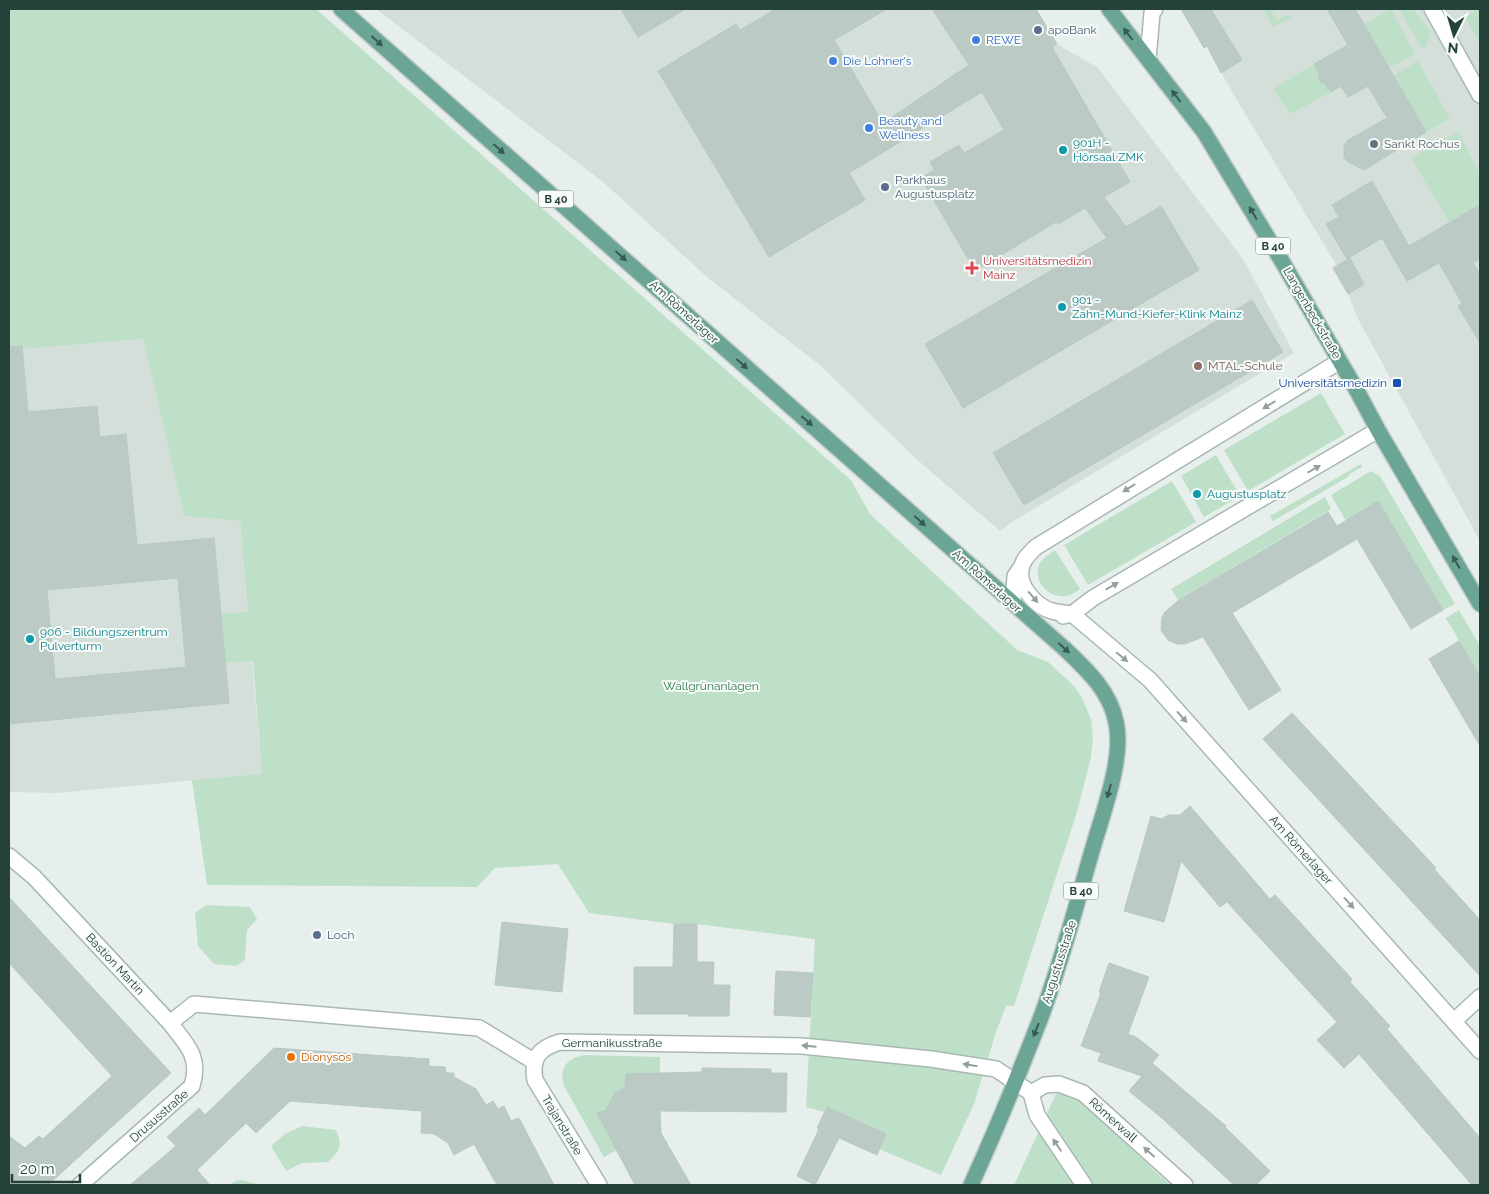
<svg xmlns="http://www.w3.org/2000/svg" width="1489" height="1194" viewBox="0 0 1489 1194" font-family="Raleway,sans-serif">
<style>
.built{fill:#d4dfda}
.green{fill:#bfe0c8}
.building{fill:#bbcac4;stroke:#b8c9c2;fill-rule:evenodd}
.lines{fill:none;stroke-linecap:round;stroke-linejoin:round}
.minor-casing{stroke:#a8b8b2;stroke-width:18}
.primary-casing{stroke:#c2cac8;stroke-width:18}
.minor{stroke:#fff;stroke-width:15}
.primary{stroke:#6aa596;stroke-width:15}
.oneway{fill:#365b51}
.oneway2{fill:#92a09c}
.service-dot{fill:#5c6f8a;stroke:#f7fbf9;stroke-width:2}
.shop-dot{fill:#3f7fe0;stroke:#f7fbf9;stroke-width:2}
.worship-dot{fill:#6b7280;stroke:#f7fbf9;stroke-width:2}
.culture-dot{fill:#0f9aa8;stroke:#f7fbf9;stroke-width:2}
.health-dot{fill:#e0444e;stroke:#f7fbf9;stroke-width:2}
.education-dot{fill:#8d6e63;stroke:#f7fbf9;stroke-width:2}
.transit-dot{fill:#1a4fb4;stroke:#f7fbf9;stroke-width:2}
.food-dot{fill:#e8710a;stroke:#f7fbf9;stroke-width:2}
.labels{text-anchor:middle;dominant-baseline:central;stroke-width:4;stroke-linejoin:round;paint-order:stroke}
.shield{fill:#f7fbf9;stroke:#637a73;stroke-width:1}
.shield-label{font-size:11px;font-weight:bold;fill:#24423a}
.service-label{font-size:12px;fill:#4e5e75;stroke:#f7fbf9;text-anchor:start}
.shop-label{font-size:12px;fill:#366cbe;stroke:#f7fbf9;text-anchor:start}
.culture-label{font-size:12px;fill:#0d838f;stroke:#f7fbf9;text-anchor:start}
.worship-label{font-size:12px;fill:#5b616d;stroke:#f7fbf9;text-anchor:start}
.health-label{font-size:12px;fill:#be3a42;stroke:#f7fbf9;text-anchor:start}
.street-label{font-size:12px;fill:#24423a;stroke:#f7fbf9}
.education-label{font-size:12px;fill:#785e54;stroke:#f7fbf9;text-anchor:start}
.transit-label{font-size:12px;fill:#164399;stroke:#f7fbf9;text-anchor:end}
.park-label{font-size:12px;fill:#2d7a4b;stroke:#f7fbf9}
.food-label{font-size:12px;fill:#c56008;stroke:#f7fbf9;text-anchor:start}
</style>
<rect width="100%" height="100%" fill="#e6efeb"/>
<g class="built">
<polygon points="376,9 1036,9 1057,44 1098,68 1243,259 1294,353 1015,520 1000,531 913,456 821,366 707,277 603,182"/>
<polygon points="1180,9 1480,9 1480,541 1358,319 1348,294 1364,283 1349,258 1337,266 1232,92 1207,46 1204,48"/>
<polygon points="143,339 184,516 240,521 262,774 56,793 9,792 9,341 13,350"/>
</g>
<g class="green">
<polygon points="15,9 316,9 851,480 870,514 1017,650 1048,662 1073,685 1081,696 1091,719 1093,738 1091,757 1077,812 1014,1006 1006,1006 996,1032 974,1104 941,1175 879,1149 886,1134 827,1107 824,1112 806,1107 815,939 697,924 674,924 589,913 558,864 495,868 477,887 207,885 192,780 262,774 253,661 225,663 221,614 248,612 240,521 184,516 143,339 13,350 9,341 9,10"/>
<polygon points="1263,9 1270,9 1277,20 1289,14 1291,18 1273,27"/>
<polygon points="1391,9 1415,54 1389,68 1364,24"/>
<polygon points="1399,9 1413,9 1431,32 1425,48 1421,47"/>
<polygon points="1479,9 1480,9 1480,40 1478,40 1465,17"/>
<polygon points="1418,61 1450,119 1426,132 1393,76"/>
<polygon points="1314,64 1319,73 1320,81 1326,84 1331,92 1290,114 1273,89"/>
<polygon points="1458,131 1480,175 1480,205 1450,223 1411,158"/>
<polygon points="1321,393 1345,434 1248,491 1224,450"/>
<polygon points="1216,455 1240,496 1204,517 1181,476"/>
<polygon points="1361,464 1362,467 1351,473 1348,477 1273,521 1270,516"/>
<polygon points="1371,471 1380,476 1455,604 1443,610 1378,502 1346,521 1331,495"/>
<polygon points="1172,481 1196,522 1088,585 1064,545"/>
<polygon points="1325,497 1331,509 1178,600 1171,589"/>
<path d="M1055,550l25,39c-4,3 -9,6 -14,7 -18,3 -35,-17 -26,-33 4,-6 10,-10 15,-13z"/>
<polygon points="1459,610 1480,646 1480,677 1446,618"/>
<polygon points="206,905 250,907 257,919 247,930 245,960 237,966 214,964 198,946 195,913"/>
<path d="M584,1055l76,2v17h-34l-1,17c-11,0 -14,6 -13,16l-15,6 20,37 -13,7 -40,-71c-5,-18 2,-27 20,-31z"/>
<polygon points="1060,1092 1070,1094 1079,1100 1170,1185 1014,1185 1056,1094"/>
<path d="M302,1126l34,4c7,16 4,21 -8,32l-26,1 -16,8 -15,-25 14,-12z"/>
<polygon points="242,1180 261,1185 229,1185 236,1181"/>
</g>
<g class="building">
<polygon points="621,9 686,9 638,37"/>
<polygon points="776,9 887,9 834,40 883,123 969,65 932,9 1036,9 1057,44 1052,47 1130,182 1104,197 1126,227 1161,206 1199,270 963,408 925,344 1107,238 1085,208 1058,224 1056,222 975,271 921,178 934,170 930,162 959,145 964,153 1004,130 982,92 849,173 865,200 769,257 658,71 736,24 740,30"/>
<polygon points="1181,9 1211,9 1242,60 1221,73 1207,46 1204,48"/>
<polygon points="1327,9 1355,9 1426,132 1364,170 1347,161 1344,157 1344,147 1348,140 1387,118 1368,86 1348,97 1341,86 1331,92 1326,84 1320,82 1318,71 1314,64 1348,45"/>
<polygon points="1372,181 1409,246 1480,205 1480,259 1473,263 1480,274 1480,343 1458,306 1462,303 1439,263 1407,281 1382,238 1347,259 1326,224 1339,217 1332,205"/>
<polygon points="1350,258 1364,284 1348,294 1333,268"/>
<polygon points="1252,300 1283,352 1024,505 993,453"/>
<path d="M22,346l6,66 69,-6 3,31 26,-3 11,111 77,-7 15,165 -220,21v-377zM178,578l8,89 -131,12 -8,-89z"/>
<polygon points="1378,501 1443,610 1411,629 1357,539 1232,613 1281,690 1249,710 1203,637 1185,644 1178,644 1169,641 1165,636 1161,630 1162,617 1165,612 1179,600 1328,512 1337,526"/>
<polygon points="1459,641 1480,677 1480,746 1429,659"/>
<polygon points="1292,713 1436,868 1434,869 1480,920 1480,976 1263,739"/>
<polygon points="1190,806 1270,899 1275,895 1352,979 1350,982 1390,1026 1387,1029 1480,1138 1480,1185 1472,1185 1359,1054 1344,1068 1317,1040 1337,1022 1227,902 1220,907 1181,861 1164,922 1124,911 1151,816 1161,819 1169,815 1180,815"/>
<polygon points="9,897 171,1073 48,1185 9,1185 9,1136 25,1148 39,1136 43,1139 112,1076 9,963"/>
<polygon points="502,922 568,929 562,992 495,985"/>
<polygon points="674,924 697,924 697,962 714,962 713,985 730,985 729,1016 689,1016 689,1014 634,1014 634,967 673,967"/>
<polygon points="1109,963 1149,977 1128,1034 1136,1037 1159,1055 1152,1063 1226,1126 1225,1127 1270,1171 1256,1185 1234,1185 1163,1119 1129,1091 1142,1076 1098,1061 1101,1053 1081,1046 1101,993 1099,992"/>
<polygon points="776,971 813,973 810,1017 774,1015"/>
<polygon points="274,1048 429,1059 429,1066 445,1067 446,1073 454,1073 454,1077 476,1089 486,1105 493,1101 498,1109 504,1106 511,1121 519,1118 554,1185 497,1185 474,1144 454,1155 448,1143 434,1134 421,1133 422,1111 290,1101 256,1133 246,1123 197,1170 210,1185 130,1185 176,1146 167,1137 199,1108 205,1115"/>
<polygon points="702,1068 771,1069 771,1073 787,1073 786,1112 660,1111 661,1133 691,1185 635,1185 597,1113 606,1110 614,1094 625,1087 626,1074 702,1072"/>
<polygon points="827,1107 886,1134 877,1155 839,1138 815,1185 797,1176 819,1129 817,1128"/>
</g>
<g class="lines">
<defs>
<g id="minor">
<polyline points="1432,9 1480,95"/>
<polyline points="1148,59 1152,13 1155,9"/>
<polyline points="1013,603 1015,576 1020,569"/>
<polyline points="1072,614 1150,680 1480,1051"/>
<path d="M1072,614c-7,-1 -13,-1 -20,-3 -15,-4 -34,-24 -31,-41 1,-10 8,-16 15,-23l304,-186"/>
<polyline points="1063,616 1072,614 1093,598 1378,430"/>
<path d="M9,856l25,21 136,146c17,22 31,34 22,63l-112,99"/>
<polyline points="1454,1021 1480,997"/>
<polyline points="170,1023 194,1004 479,1028 535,1062"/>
<polyline points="1031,1093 1045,1085 1059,1084 1083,1093 1185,1185"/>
<path d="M599,1185l-64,-105c-4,-22 4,-32 25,-38l242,4 129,13 65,10 35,24 6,22 47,70"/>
</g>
<g id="primary">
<path d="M341,9l724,640c22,21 45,42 51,73 8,34 -12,88 -22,122 -17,58 -32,117 -53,173 -22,57 -45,113 -70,168"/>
<polyline points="1109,9 1204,132 1283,263 1356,389 1378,430 1480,604"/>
</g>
</defs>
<use href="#minor" class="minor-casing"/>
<use href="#primary" class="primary-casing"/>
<use href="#minor" class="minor"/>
<use href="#primary" class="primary"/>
</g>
<defs><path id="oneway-solid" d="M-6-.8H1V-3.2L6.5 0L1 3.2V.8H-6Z" transform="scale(1.25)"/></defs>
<g class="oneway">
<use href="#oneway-solid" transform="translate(1128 34) rotate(-128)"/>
<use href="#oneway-solid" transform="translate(377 41) rotate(42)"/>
<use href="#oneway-solid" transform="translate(1176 96) rotate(-127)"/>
<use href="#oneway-solid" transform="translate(499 149) rotate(42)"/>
<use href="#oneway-solid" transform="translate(1253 213) rotate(-121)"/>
<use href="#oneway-solid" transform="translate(621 256) rotate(42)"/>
<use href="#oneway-solid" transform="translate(742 364) rotate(42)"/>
<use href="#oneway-solid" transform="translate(807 421) rotate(41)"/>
<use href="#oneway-solid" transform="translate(920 521) rotate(42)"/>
<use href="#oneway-solid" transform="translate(1456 562) rotate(-120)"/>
<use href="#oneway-solid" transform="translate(1064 648) rotate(42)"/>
<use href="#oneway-solid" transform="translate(1109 791) rotate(105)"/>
<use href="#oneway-solid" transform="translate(1036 1030) rotate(112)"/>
</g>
<g class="oneway2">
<use href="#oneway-solid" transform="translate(1269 405) rotate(149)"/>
<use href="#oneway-solid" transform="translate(1314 469) rotate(-30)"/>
<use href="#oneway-solid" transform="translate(1129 488) rotate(148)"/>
<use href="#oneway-solid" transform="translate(1112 586) rotate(-30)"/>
<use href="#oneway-solid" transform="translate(1033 597) rotate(49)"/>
<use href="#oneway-solid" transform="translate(1122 657) rotate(40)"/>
<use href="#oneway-solid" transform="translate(1182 717) rotate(48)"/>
<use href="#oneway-solid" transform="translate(1349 903) rotate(48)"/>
<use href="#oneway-solid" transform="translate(809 1046) rotate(-175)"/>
<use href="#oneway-solid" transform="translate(970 1065) rotate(-171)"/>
<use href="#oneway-solid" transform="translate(1057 1145) rotate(-124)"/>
<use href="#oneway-solid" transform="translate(1149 1152) rotate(-138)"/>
</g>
<g class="service-dot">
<circle cx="1038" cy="30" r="5"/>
<circle cx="885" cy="187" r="5"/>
<circle cx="317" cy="935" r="5"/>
</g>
<g class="shop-dot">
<circle cx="976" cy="40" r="5"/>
<circle cx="833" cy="61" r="5"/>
<circle cx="869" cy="128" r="5"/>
</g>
<circle class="worship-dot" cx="1374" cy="144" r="5"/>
<g class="culture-dot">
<circle cx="1063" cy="150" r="5"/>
<circle cx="1062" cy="307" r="5"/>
<circle cx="1197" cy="494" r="5"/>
<circle cx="30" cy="639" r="5"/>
</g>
<path class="health-dot" d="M969.5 260.5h5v5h5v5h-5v5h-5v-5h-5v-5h5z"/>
<circle class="education-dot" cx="1198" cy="366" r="5"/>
<rect class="transit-dot" x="1392" y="378" width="10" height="10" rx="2.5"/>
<circle class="food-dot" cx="291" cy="1057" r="5"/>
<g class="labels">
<g class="shield">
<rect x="538.5" y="190.5" width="35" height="17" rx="4"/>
<rect x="1255.5" y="237.5" width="35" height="17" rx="4"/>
<rect x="1063.5" y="882.5" width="35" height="17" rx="4"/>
</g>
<g class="shield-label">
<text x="556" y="199">B 40</text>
<text x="1273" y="246">B 40</text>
<text x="1081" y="891">B 40</text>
</g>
<g class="service-label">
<text x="1048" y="30">apoBank</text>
<text x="895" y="180">Parkhaus<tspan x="895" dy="14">Augustusplatz</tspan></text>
<text x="327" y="935">Loch</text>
</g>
<g class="shop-label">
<text x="986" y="40">REWE</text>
<text x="843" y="61">Die Lohner's</text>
<text x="879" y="121">Beauty and<tspan x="879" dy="14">Wellness</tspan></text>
</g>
<g class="culture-label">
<text x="1073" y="143">901H -<tspan x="1073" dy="14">Hörsaal ZMK</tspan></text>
<text x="1072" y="300">901 -<tspan x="1072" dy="14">Zahn-Mund-Kiefer-Klink Mainz</tspan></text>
<text x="1207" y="494">Augustusplatz</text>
<text x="40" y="632">906 - Bildungszentrum<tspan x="40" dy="14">Pulverturm</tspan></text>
</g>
<g class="worship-label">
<text x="1384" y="144">Sankt Rochus</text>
</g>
<g class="health-label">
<text x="983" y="261">Universitätsmedizin<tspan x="983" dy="14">Mainz</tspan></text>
</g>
<g class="street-label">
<text transform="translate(684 312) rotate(42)">Am Römerlager</text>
<text transform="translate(1312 313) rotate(60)">Langenbeckstraße</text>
<text transform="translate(987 581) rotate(42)">Am Römerlager</text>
<text transform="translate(1301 850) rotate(48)">Am Römerlager</text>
<text transform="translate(1059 962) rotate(-72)">Augustusstraße</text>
<text transform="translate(115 964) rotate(47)">Bastion Martin</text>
<text x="612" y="1043">Germanikusstraße</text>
<text transform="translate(159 1116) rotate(-41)">Drususstraße</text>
<text transform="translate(1113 1120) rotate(42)">Römerwall</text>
<text transform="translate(562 1125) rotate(59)">Trajanstraße</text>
</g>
<g class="education-label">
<text x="1208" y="366">MTAL-Schule</text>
</g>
<g class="transit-label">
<text x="1387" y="383">Universitätsmedizin</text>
</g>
<g class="park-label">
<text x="711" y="686">Wallgrünanlagen</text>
</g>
<g class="food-label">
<text x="301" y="1057">Dionysos</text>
</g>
</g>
<rect width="1489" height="1194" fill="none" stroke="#24423a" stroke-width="20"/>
<g transform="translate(1454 35) rotate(185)" stroke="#f7fbf9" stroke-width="4" paint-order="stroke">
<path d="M0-4L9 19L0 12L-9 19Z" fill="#24423a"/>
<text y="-8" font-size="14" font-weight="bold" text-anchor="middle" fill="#24423a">N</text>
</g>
<path d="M12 1174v8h68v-8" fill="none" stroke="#24423a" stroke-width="2.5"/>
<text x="20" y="1174" font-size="15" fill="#24423a" stroke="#f7fbf9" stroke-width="4" paint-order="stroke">20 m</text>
</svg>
